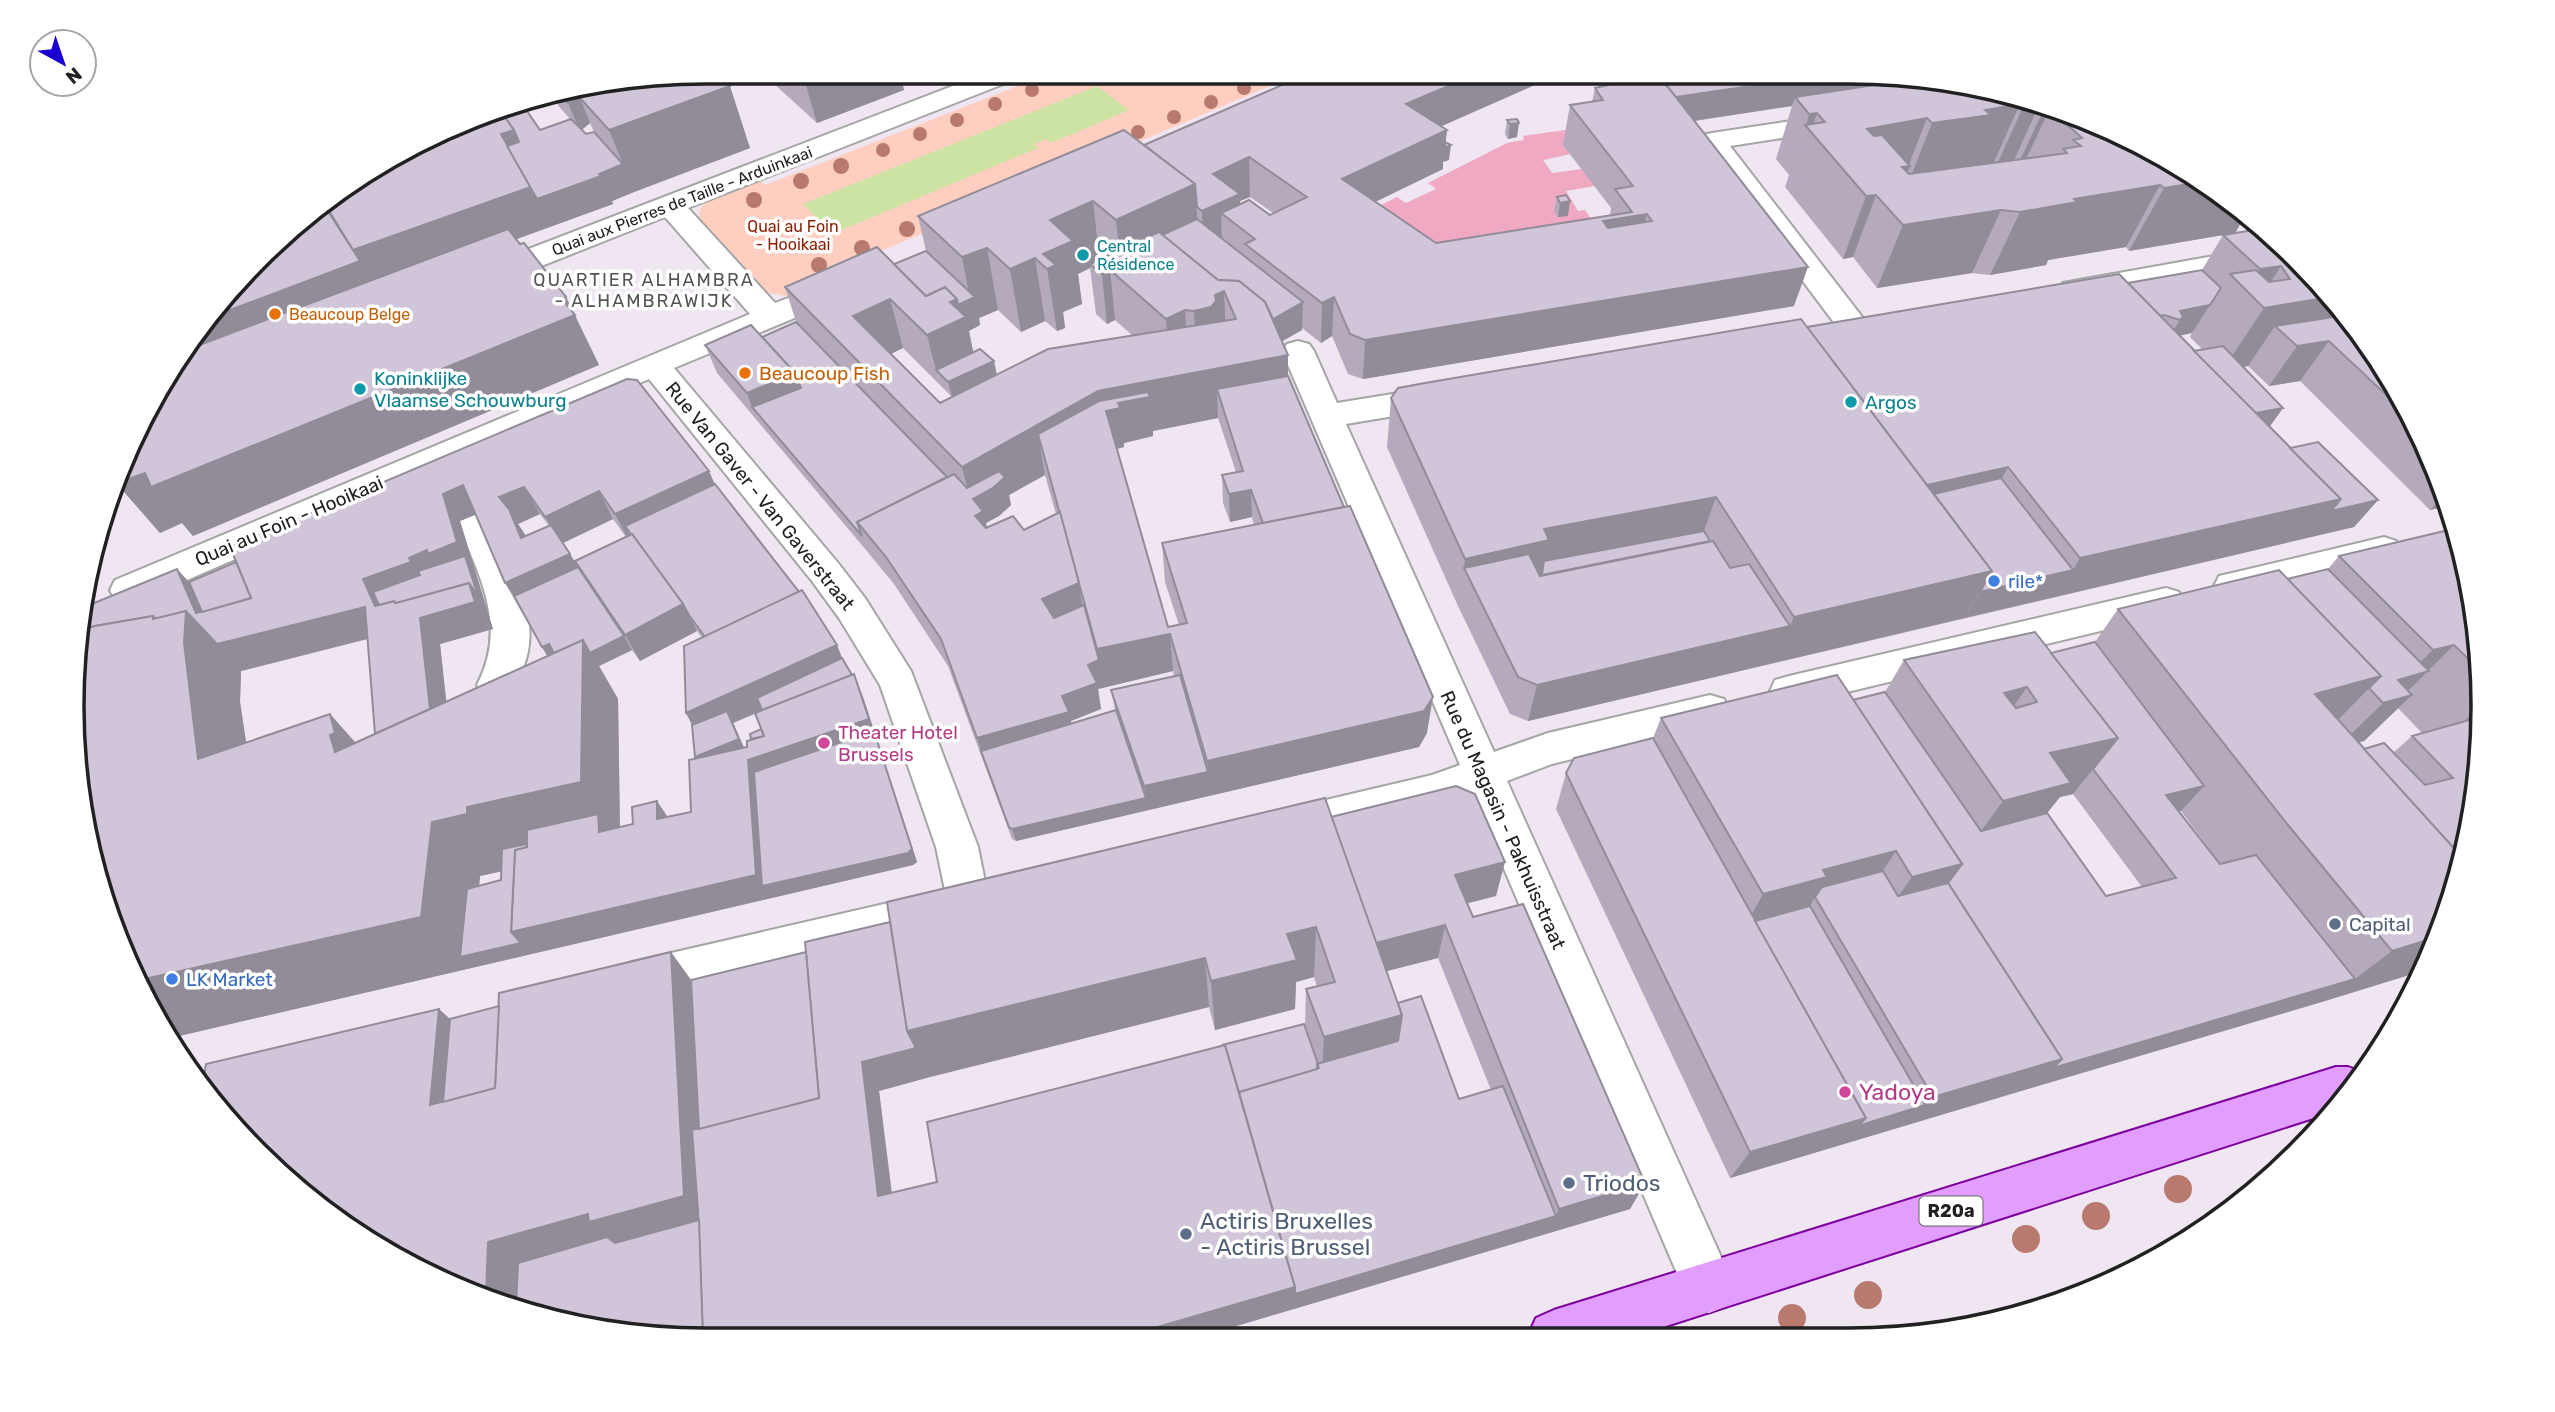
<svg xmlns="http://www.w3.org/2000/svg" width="2555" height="1412" viewBox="0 0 2555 1412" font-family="Rubik,sans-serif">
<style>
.grass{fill:#efa9c2}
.park{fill:#fecec1}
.water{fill:#cce3a3}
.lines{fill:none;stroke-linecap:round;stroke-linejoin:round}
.street-casing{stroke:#a5a5a5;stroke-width:4}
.primary-casing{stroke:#7d009d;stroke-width:4}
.street{fill:#fff;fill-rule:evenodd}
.primary{fill:#e19eff;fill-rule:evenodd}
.tree{fill:#b8796e}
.wall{fill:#b4aabb;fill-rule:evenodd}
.shaded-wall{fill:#928b98;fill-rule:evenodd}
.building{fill:#d1c6d9;stroke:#928b98;stroke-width:2;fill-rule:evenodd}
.culture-dot{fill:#0f9aa8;stroke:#fff;stroke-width:2.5}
.food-dot{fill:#e8710a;stroke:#fff;stroke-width:2.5}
.shop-dot{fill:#3f7fe0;stroke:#fff;stroke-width:2.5}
.hotel-dot{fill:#d1479c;stroke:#fff;stroke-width:2.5}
.service-dot{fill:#5c6f8a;stroke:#fff;stroke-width:2.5}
.labels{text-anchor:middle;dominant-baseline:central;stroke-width:7;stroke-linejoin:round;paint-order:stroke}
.far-street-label{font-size:16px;fill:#212121;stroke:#fff}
.far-park-label{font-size:16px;fill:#8b1f02;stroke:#fff}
.far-culture-label{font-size:16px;fill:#0d838f;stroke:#fff;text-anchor:start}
.far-food-label{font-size:16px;fill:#c56008;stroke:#fff;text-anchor:start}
.far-neighbourhood-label{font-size:18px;letter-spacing:2px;fill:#545454;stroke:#fff}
.shield{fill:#fff;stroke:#646464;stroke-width:2}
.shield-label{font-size:18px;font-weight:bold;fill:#212121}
.food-label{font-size:19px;fill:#c56008;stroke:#fff;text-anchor:start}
.culture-label{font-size:19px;fill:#0d838f;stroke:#fff;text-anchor:start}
.street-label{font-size:19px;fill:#212121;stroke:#fff}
.shop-label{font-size:19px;fill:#366cbe;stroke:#fff;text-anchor:start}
.hotel-label{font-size:19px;fill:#b23c85;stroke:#fff;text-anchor:start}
.service-label{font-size:19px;fill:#4e5e75;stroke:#fff;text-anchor:start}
.near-hotel-label{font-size:23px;fill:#b23c85;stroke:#fff;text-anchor:start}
.near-service-label{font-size:23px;fill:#4e5e75;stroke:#fff;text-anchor:start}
.rim{fill:none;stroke:#212121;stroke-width:3.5}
</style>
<rect width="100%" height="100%" fill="#efe6f2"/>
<polygon class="grass" points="1587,127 1571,154 1543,160 1552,173 1582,169 1595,186 1566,191 1578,211 1585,210 1615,253 1435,281 1381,205 1397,197 1406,203 1436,189 1428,183 1507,143 1524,140 1523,136"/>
<polygon class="park" points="1053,72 1303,72 848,265 794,295 785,296 765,292 699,221 700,209 708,201 758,180 765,185"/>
<polygon class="water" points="1097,86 1129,110 1051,143 1047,139 1034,144 1038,148 832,234 803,204"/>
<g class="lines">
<defs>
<g id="street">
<polygon points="989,72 1025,72 1021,77 688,208 775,303 839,279 850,281 854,288 850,295 674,368 838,563 865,598 911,671 978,847 989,902 983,915 968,921 958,917 956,921 941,927 632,1002 616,996 610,982 616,968 632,962 945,890 936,847 880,685 839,618 812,581 649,379 141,600 128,604 115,600 110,590 115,580 750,314 665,217 496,284 485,286 474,284 470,277 474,270"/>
<polygon points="1838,114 1847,116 1851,122 1847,128 1730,146 1866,322 1870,329 1866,336 1855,339 1844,336 1698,141 1702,135 1712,133"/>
<polygon points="2281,244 2295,259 2074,299 2063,297 2059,290 2063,283 2074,281"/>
<polygon points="1298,341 1309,344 1314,351 1337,403 1442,386 1453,389 1458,397 1453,405 1442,408 1346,424 1494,752 1548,733 1710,695 1724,699 1729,710 1724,721 1710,725 1552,764 1507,781 1727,1270 1734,1288 1727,1306 1709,1313 1691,1306 1472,794 1434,808 1279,845 1265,840 1259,828 1265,816 1279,811 1432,775 1460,765 1282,351 1287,344"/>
<path d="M472,504l12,3 5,9c17,40 48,89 39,135 -3,16 -11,30 -19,45l-13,4 -13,-4 -6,-11c32,-61 1,-111 -22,-169l5,-9z"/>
<polygon points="2384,537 2396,541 2402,550 2396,559 2232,599 2219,596 2214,586 2219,576 2232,573"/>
<polygon points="2166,588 2179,592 2184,602 2179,612 1789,706 1775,702 1770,691 1775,680 1789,676"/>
</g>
<polygon id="primary" points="2336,1067 2348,1067 2361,1072 2329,1113 1635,1336 1528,1336 1536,1318 1554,1310"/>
</defs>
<use href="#street" class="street-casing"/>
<use href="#primary" class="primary-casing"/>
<use href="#street" class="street"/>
<use href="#primary" class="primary"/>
</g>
<g class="tree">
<circle cx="1244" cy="88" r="7"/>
<circle cx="1032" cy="90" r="7"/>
<circle cx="1211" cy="102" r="7"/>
<circle cx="995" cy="104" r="7"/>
<circle cx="1174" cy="117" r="7"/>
<circle cx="957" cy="120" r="7"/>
<circle cx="1138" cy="132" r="7"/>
<circle cx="920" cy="134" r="7"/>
<circle cx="883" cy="150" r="7"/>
<circle cx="841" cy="166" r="8"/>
<circle cx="801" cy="181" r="8"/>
<circle cx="754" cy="200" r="8"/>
<circle cx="907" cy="229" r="8"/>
<circle cx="862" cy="248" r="8"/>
<circle cx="819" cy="265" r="8"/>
<circle cx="2178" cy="1189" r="14"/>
<circle cx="2096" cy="1216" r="14"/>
<circle cx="2026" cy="1239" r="14"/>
<circle cx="1868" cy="1295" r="14"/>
<circle cx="1792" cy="1318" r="14"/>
</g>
<g class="wall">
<path d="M706,72l44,76 -116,44 -22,9 1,3 -97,35 50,58 33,68 -406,171 -11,-13 -22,10 -41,-47 59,-132 327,-237 35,13 30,-11 -19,-22zM590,123l4,9 -8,2 -4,-4z"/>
<polygon points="761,72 900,72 904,90 817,123"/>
<path d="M1562,73l-120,53 5,4 -2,12 4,18 -6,2v7l-68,33 61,41 174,-28 1,-7 -48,-63 7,-40 22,-3 3,-14 5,-1 3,-14h287l124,20 152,64 80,57 -11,19 -106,18 -3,-4 -78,13 -2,5 -56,10 -18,-2 -95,15 -24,-31 -10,2 -58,-72 4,-12 -13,-16 16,-53 -97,15 99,185 -431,73 -15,-5 -16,-38 -11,7 -19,-15v2l-20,11 6,35 139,357 -8,14 -403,94 -4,-2 -64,-173 -54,-82 -28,-34 -149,-177 -12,-28 57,-8 34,-15 -11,-35 109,-23 32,-13 -8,-35 226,-71zM1250,197l23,16 -3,2 -30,-11v-3zM1090,268l6,46 11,10 8,-4 18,16 -136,39 -24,-23 -4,-21 11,-6 -1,-7 19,-8 23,22 24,-11 12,10 8,-3 -2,-16 19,-8 -4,-30zM903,348l49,49 -12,6 -49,-49zM1218,418l18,54 -14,3 1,28 7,19 22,-5 2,8 -92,18 3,39 14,43 -11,2 -51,-178 7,-2v-4l29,-7v-5zM1045,475l11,39 -32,16 -37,-2 -1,-5 13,-7 12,-11 -2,-10zM1173,671l1,5 -63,14 4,20 -44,13v-2l30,-12 -3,-20z"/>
<polygon points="1570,73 1588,73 1578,77"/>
<polygon points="1507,120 1517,137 1508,139 1505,134"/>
<polygon points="1557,197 1568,216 1558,217 1554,211"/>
<path d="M2266,228l152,197 30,81 -18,4 -130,-129 -31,5 -21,-20 -5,1 40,41 -14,19 21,21 88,52 -24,27 -826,194 -18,-7 -52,-108 -71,-159 4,-49 416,-71 321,-44 74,-13 21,-35zM2192,333l-2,4 12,12 -8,2 -15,-15z"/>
<path d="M627,379l88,105 122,161 5,13 10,17 2,-1 10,26 53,162 -4,3 -738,172 -55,-88 57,-380 12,13 47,-20zM476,514l29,69 42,73 -101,46 -6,-58 53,-15 -33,-108zM540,514l9,12 -23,10 -8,-12zM613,519l13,18 -51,24 10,17 -22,-35zM696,629l6,9 -16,75 6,12 4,33 -5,54 -71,15 -2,-128 -19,-33 33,-16 8,11 57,-30zM368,639l7,95 -19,9 -26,-29 -84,28 -6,-40 1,-31zM755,714l6,15 -10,10 -4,8 -3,1 -11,-25zM502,871l-1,9 -22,6 1,-10z"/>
<path d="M2339,556l143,108 -4,124 -56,183 -97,30 -294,87 -301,90 -174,-369 10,-36 87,-35 8,-20 192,-18 32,-8 19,-32 147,-7 44,-11 23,-33 169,-30 41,-10zM2398,708l24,25 -10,3 -19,17 -29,-4 -5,-7 5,-1zM2073,794l69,93 -36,9 -59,-83 13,-16zM2179,811h2l39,53z"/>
<path d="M1331,817l165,79 -29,7 6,14 172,266 -15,26 -431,128 -534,2 -226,-330 11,10 241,-39 115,-28 84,-30zM1438,958l53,132 -32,9 -61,-96 -12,-32zM1314,977l3,10 -11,2 -1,38 -368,155 -45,11 -13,-102 51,-14 279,-70 6,23 80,-21 1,-27z"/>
</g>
<g class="shaded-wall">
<polygon points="802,72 900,72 904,90 817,123"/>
<polygon points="1479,73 1562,73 1403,143 1406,104"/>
<polygon points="1579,73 1588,73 1578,77"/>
<polygon points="1841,73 1890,73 1951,83 1894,82 1890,78 1885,93 1795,97 1792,106 1659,126 1665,98"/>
<polygon points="730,86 750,148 634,192 612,201 613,204 377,290 353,250 531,187 599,174 623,164 609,130"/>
<polygon points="583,92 586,92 595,114 580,98 590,123 580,131 568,103"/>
<polygon points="2020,104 1992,166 1907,186 1932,123 1985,110"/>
<polygon points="2039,105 2011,167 1995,169 2023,107"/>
<polygon points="2050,108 2021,170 2015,171 2044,109"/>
<polygon points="1817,113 1811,132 1806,126 1809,114"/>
<polygon points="1927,118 1908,167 1910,166 1892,213 1897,181 1867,129"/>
<polygon points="1519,123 1517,137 1508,139 1510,124"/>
<polygon points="514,130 532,170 522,173 501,134"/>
<polygon points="1447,130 1445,148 1451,145 1449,160 1443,162 1443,169 1340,219 1342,179"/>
<polygon points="1249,157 1250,197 1240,201 1241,228 1221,213 1222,243 1204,251 1202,211 1213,174"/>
<polygon points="2201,182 2246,214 2235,233 2129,251 2164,188"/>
<polygon points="1195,184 1199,247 1123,282 1116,220"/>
<polygon points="2160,185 2126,247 2048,260 2046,265 1990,275 2020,212 2074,199"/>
<polygon points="1876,195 1853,257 1843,259 1866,196"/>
<polygon points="1093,201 1100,264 1090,264 1090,268 1078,274 1082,304 1063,312 1065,328 1057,331 1047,269 1043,254 1050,220"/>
<polygon points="1570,201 1568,216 1558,217 1560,203"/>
<polygon points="2001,210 1972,273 1877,288 1903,225"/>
<polygon points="1647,214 1638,254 1595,261 1603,221"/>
<polygon points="987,248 998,310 979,318 980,325 969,331 976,366 936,370 927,335 950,302 957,299 970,299 962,257"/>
<polygon points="1035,258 1045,321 1021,332 1010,269"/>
<polygon points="360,261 377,290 178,354 234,294"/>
<polygon points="2281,266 2258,302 2246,290 2260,269"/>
<polygon points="1808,267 1794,306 1363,379 1365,340"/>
<polygon points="1110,270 1115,320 1107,324 1102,274"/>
<polygon points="1224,291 1226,341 1197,361 1194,311 1215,295"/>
<polygon points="566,297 599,365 193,536 182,523 160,533 119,486 120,482"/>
<polygon points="1334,297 1332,336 1321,343 1322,303"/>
<polygon points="2331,297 2352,320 2329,341 2300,381 2269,386 2297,346 2275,326 2248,366 2222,371 2264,308"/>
<polygon points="890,299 903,348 867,365 853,316"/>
<polygon points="1303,302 1302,330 1265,351 1265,323"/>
<polygon points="2210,305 2192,333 2170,337 2162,348 2180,320 2180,311"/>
<polygon points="1185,310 1188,360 1170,369 1166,319"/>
<polygon points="1288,355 1288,404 1217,389 1218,418 1153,431 1153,436 1124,443 1124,447 1111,450 1038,434 1045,475 1009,495 1011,505 999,516 986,523 989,539 974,515 962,467 1098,391"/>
<polygon points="994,361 997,375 952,397 948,382"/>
<polygon points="795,373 804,400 752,407 747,393"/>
<polygon points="2283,408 2263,436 2241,416"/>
<polygon points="2008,467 1986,506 1911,499 1917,487"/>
<polygon points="709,471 721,498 625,526 632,540 629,541 615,514"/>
<polygon points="463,485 480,513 460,521 493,629 440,644 450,735 430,710 375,606 363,579 409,558 443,494"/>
<polygon points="524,487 540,514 518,524 526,536 521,538 499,497"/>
<polygon points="1251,490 1252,517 1230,522 1229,494"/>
<polygon points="599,491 613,519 561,544 545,517"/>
<polygon points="2444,495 2448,506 2430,510"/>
<polygon points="1716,497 1699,545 1542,574 1538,588 1464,568 1465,559 1544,529"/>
<polygon points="2341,499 2378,500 2354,527 1964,618 1980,592 2073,570 2080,558"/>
<polygon points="570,554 586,581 523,609 505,583"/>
<polygon points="177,569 201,596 274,625 196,613"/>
<polygon points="1992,571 1964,618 1528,721 1537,685 1790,626 1794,617"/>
<polygon points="1079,583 1083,610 1047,626 1042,599"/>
<polygon points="683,604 697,631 640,661 625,635"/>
<polygon points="365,607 386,634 241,671 240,702 257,815 198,759 153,619 153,616 184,643 186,611 217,644"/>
<polygon points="1170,634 1173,671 1098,689 1101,709 1071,721 1074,738 981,751 985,764 977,738 1062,696 1088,665 1099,660 1097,649"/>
<path d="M624,636l8,14 -33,16 19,33 2,138 136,38 -8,-115 106,-86 10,26 53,162 -4,3 -738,172 -35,-57 190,-245v-21l50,57 170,-111 -8,-13 7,-3zM512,869l-1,63 -38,22 7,-78z"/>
<polygon points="837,645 847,671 733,723 746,752 702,770 695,757 700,739 686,713"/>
<polygon points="2454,645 2401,698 2412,695 2364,741 2337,748 2383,703 2398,680 2404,678 2433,650"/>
<polygon points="2381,676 2324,734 2315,694"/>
<polygon points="2027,687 1987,745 1966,750 2004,693"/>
<polygon points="1433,697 1427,733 1419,747 1016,841 1012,829 1146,798 1144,786 1208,772 1207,761"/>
<polygon points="2481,706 2480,724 2435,747"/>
<polygon points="2118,738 2073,794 2060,797 2027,838 1963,856 2003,801 2050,753"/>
<polygon points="2204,786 2181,811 2144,820 2166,795"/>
<polygon points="657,801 673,825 657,819"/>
<polygon points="1896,851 1860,905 1815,897 1796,929 1747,923 1763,894 1823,870"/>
<polygon points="1505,862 1496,896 1449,908 1455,875"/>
<polygon points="1962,864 1923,917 1875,929 1912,877"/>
<polygon points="1445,925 1438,958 1364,977 1368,945"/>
<polygon points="1316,927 1314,977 1296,982 1295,1009 1215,1030 1211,981 1287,934"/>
<polygon points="2437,937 2422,971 2325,1001 2031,1088 1730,1178 1750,1152 1866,1118 1925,1105 1933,1097 2062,1059 2355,979 2392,951"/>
<polygon points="671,952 707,1002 728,1339 540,1318 486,1296 488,1242"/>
<polygon points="1205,958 1209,1007 930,1077 879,1091 895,1221 878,1196 862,1062 907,1031"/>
<polygon points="439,1009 490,1056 545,1132 430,1105"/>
<polygon points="1402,1015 1394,1062 1322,1073 1324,1037"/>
<polygon points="1645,1183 1630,1209 1294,1309 1199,1337 1123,1337 1295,1287 1556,1216 1559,1209"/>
</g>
<g class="building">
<polygon points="706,72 716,72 730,86 609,130 580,98 591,91"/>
<path d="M1312,72l167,1 -73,31 41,26 -105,49 94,64 196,-31 -17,-23 18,-3 -63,-81 33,-5 -8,-12 22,-5 20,-10h9l22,14 140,180 -443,73 -15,-6 -16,-37 -12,6 -77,-59 10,-5 -34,-26 28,-13 21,15 37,-18 -58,-40 -36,17 27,20 -38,17 -5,-4 -2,-23 -51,-39zM1647,214l5,7 -44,7 -5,-7z"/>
<polygon points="1622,73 1637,73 1629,77"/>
<polygon points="1646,73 1841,73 1676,97 1668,87"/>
<polygon points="1906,76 2014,93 2050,108 2044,109 2039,105 2023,107 2020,104 1985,110 1991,115 1932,123 1927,118 1867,129 1874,136 1882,135 1910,166 1902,167 1909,174 2067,153 2063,149 2081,146 2073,140 2082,138 2050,109 2166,157 2201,182 2164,188 2160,185 2074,199 2077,202 2020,212 2001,210 1903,225 1876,195 1866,196 1805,125 1825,122 1817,113 1809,114 1795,97 1894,82 1890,78"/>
<polygon points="584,92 568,103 561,96"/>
<polygon points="499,107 514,130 501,134 531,187 353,250 323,201"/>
<polygon points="527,111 540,130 571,119 586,134 594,132 623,164 599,174 601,176 537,199 507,146 519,142 514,130 505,117"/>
<polygon points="1517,119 1519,123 1510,124 1507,120"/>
<polygon points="1124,130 1195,184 1116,220 1093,201 1050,220 1073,241 1043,254 1056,265 1047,269 1035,258 1010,269 987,248 962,257 918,216"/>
<polygon points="1445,142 1451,145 1445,148"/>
<polygon points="1566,195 1570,201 1560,203 1557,197"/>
<polygon points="322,202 360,261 230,310 227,302"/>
<polygon points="1197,219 1303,302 1273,319 1265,302 1239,281 1218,280 1162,235"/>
<polygon points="2266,228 2267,229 2331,297 2264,308 2230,274 2256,270 2269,282 2290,279 2281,266 2260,269 2223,235"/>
<polygon points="508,229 520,244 524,243 566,297 562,299 575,315 151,487 145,473 120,482 178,354 181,352"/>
<polygon points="1159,232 1218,280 1239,281 1265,302 1288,355 1098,391 962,467 785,287 877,247 926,296 945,287 957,299 950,302 966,317 927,335 890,299 853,316 940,403 1048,349 1236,319 1224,291 1215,295 1216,301 1211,307 1194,311 1185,310 1166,319 1110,270 1102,274 1090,264"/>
<polygon points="926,251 975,297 958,305 957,299 945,287 926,296 894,264"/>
<polygon points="2202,270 2221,288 2210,305 2180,311 2183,317 2180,320 2164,315 2160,316 2128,283"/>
<polygon points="2119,274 2341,499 2080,558 2008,467 1927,485 1807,327"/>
<polygon points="2347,315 2352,320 2417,424 2329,341 2297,346 2275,326"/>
<polygon points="1801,319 1992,571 1794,617 1716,497 1544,529 1549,540 1465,559 1391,398 1398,388 1425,383"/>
<polygon points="796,322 947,477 857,522 862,536 752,407 801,388 795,373 762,337"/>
<polygon points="751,325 795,373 747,393 705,345"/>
<polygon points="2223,346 2283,408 2256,413 2194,351"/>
<polygon points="980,349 994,361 948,382 936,370"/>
<polygon points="1288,376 1344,507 1263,523 1251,490 1229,494 1222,475 1243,471 1217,389"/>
<polygon points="627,379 637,380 709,471 615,514 599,491 545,517 524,487 499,497 509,509 521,538 551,525 570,554 505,583 463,485 443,494 457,542 428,554 427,550 409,558 411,562 363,579 375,606 394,601 395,603 469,583 475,602 420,618 430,709 375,734 365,607 217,644 186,611 156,619 153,616 95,626 85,629 87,606 177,569 196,613 251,598 230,547"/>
<polygon points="1148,392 1150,397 1118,403 1120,408 1106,411 1168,627 1187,623 1162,543 1350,506 1433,697 1424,711 1207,761 1170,634 1097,649 1038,434 1099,401"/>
<polygon points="2318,442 2378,500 2331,511 2341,499 2290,448"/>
<polygon points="999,471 1005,477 993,488 973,499 983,511 975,516 986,528 1013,516 1024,530 1060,512 1079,583 1042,599 1054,618 1084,605 1099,660 1088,665 1097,683 1062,696 1069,712 977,738 941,639 886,557 857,522 954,474 967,488"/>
<polygon points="2001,478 2073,570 1980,592 1992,571 1934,494"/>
<polygon points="715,484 799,592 705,637 689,615 683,604 632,534 631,534 625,526"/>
<polygon points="2457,528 2462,541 2482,664 2482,672 2454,645 2433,650 2339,556"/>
<polygon points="1704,531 1710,541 1542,575 1542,574 1544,561"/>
<polygon points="632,534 683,604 625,635 575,561"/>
<polygon points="1713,541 1730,568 1749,564 1790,626 1537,685 1518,677 1464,568 1529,554 1540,576"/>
<polygon points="465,556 478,596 469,583 396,603 394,601 379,605 373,592 420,575 418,571"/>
<polygon points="236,562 251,598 202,612 189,582"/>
<polygon points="578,567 624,636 590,653 583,640 554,653 549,644 542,647 514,596"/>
<polygon points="2328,569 2429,671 2398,680 2412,695 2383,703 2369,688 2381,676 2287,579"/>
<polygon points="2279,570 2381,676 2315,694 2462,857 2450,909 2437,937 2392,951 2288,825 2118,609"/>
<polygon points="802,590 837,645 686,713 684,646"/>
<polygon points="186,611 184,643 198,759 330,714 335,733 330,735 335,752 583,640 581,782 467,807 467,814 432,822 421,917 140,980 120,949 73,748 85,629 95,626 153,616 153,619"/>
<path d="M2035,632l83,106 -68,15 21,30 -68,18 -99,-141zM2027,687l10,15 -21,6 -12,-15z"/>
<polygon points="2095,642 2204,786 2166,795 2220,864 2256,855 2355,979 2053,1068 2062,1059 1948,883 1962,864 1853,700 1885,692 1981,831 2047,813 2106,896 2176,878 2093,769 2118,738 2051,653"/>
<polygon points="842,658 852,675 762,710 757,698"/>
<polygon points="854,674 869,719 748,760 756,875 511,932 515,850 527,847 527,830 598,814 599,832 633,824 632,807 657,801 657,819 691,812 689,760 747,747 747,741 764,736 755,713"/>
<polygon points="1180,675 1208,772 1144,786 1111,690"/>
<polygon points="1837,675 1962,864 1912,877 1896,851 1823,870 1827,877 1763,894 1661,718"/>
<polygon points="1116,710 1146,798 1012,829 1009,827 981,751"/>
<polygon points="727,711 739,739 695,757 692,725"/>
<polygon points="2480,717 2478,788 2462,857 2364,749 2384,743 2425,785 2453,778 2412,736"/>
<polygon points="761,729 764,736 751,739 750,734"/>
<polygon points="874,731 912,849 908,853 762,886 754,772"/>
<polygon points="1653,738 1866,1118 1750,1152 1566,773 1574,758"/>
<polygon points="1456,786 1475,794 1505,862 1455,875 1473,917 1523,904 1645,1183 1559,1209 1445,925 1376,943 1331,817"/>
<polygon points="1325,798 1402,1015 1324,1037 1306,989 1335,982 1316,927 1287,934 1297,960 1211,981 1205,958 907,1031 887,902"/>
<polygon points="527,844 527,847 515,850 511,932 521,943 460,957 467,889 501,880 502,849"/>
<polygon points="1883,871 1898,896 1948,883 2062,1059 1933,1097 1815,897 1822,887"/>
<polygon points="1810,906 1925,1105 1858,1126 1866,1118 1755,921"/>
<polygon points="890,922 907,1031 916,1048 862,1062 878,1196 937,1182 927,1122 1225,1045 1295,1287 1123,1337 703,1339 698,1210 692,1130 819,1098 805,942"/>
<polygon points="671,952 684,1196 589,1222 588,1214 488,1242 486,1296 389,1255 229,1124 203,1082 206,1064 439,1009 430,1105 495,1088 499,993"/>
<polygon points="806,952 819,1098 699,1129 691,980"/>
<polygon points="1421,996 1459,1099 1503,1086 1556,1216 1295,1294 1295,1287 1239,1092 1319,1068 1317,1064 1398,1041 1402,1015 1398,1003"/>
<polygon points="499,1006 495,1088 443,1102 450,1019"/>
<polygon points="1304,1024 1318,1064 1317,1064 1317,1069 1239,1092 1225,1045 1222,1045"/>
<polygon points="699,1220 703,1339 665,1339 541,1319 516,1308 518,1263 607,1237 615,1243"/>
</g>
<g class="culture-dot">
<circle cx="1083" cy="255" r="7"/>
<circle cx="360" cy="389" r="7"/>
<circle cx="1851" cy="402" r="7"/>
</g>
<g class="food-dot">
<circle cx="275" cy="314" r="7"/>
<circle cx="745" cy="373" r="7"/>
</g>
<g class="shop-dot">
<circle cx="1994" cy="581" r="7"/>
<circle cx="172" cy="979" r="7"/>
</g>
<g class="hotel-dot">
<circle cx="824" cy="743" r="7"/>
<circle cx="1845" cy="1092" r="7"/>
</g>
<g class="service-dot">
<circle cx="2335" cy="924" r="7"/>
<circle cx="1569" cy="1183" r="7"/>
<circle cx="1186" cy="1234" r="7"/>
</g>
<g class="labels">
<g class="far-street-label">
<text transform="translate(682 201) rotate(-21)">Quai aux Pierres de Taille - Arduinkaai</text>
</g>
<g class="far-park-label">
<text x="793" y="226">Quai au Foin<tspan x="793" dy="18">- Hooikaai</tspan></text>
</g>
<g class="far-culture-label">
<text x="1097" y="246">Central<tspan x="1097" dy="18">Résidence</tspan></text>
</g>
<g class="far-food-label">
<text x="289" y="314">Beaucoup Belge</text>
</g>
<g class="far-neighbourhood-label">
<text x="644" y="280">QUARTIER ALHAMBRA<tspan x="644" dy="21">- ALHAMBRAWIJK</tspan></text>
</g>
<rect class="shield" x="1919.5" y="1196.5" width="63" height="29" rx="5"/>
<g class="shield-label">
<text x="1951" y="1211">R20a</text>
</g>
<g class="food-label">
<text x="759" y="373">Beaucoup Fish</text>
</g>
<g class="culture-label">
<text x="374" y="378">Koninklijke<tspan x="374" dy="22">Vlaamse Schouwburg</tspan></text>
<text x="1865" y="402">Argos</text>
</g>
<g class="street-label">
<text transform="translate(760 496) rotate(51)">Rue Van Gaver - Van Gaverstraat</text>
<text transform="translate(289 521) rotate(-23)">Quai au Foin - Hooikaai</text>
<text transform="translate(1503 820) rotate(66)">Rue du Magasin - Pakhuisstraat</text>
</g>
<g class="shop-label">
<text x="2008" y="581">rile*</text>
<text x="186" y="979">LK Market</text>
</g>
<g class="hotel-label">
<text x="838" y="732">Theater Hotel<tspan x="838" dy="22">Brussels</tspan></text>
</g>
<g class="service-label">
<text x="2349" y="924">Capital</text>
</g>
<g class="near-hotel-label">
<text x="1859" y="1092">Yadoya</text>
</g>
<g class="near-service-label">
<text x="1583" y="1183">Triodos</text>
<text x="1200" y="1221">Actiris Bruxelles<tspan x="1200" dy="26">- Actiris Brussel</tspan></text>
</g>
</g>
<path d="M0 0H2555V1412H0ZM706 84H1849A622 622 0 0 1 2471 706V706A622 622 0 0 1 1849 1328H706A622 622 0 0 1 84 706V706A622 622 0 0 1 706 84Z" fill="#fff" fill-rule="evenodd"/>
<path class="rim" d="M706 84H1849A622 622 0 0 1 2471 706V706A622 622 0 0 1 1849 1328H706A622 622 0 0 1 84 706V706A622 622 0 0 1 706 84Z"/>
<g transform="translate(63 63) rotate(140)"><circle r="33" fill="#ffffff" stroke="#a6a6a6" stroke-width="2"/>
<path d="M0-5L12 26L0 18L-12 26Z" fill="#1a00d1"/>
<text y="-10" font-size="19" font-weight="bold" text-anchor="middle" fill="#212121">N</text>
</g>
</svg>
